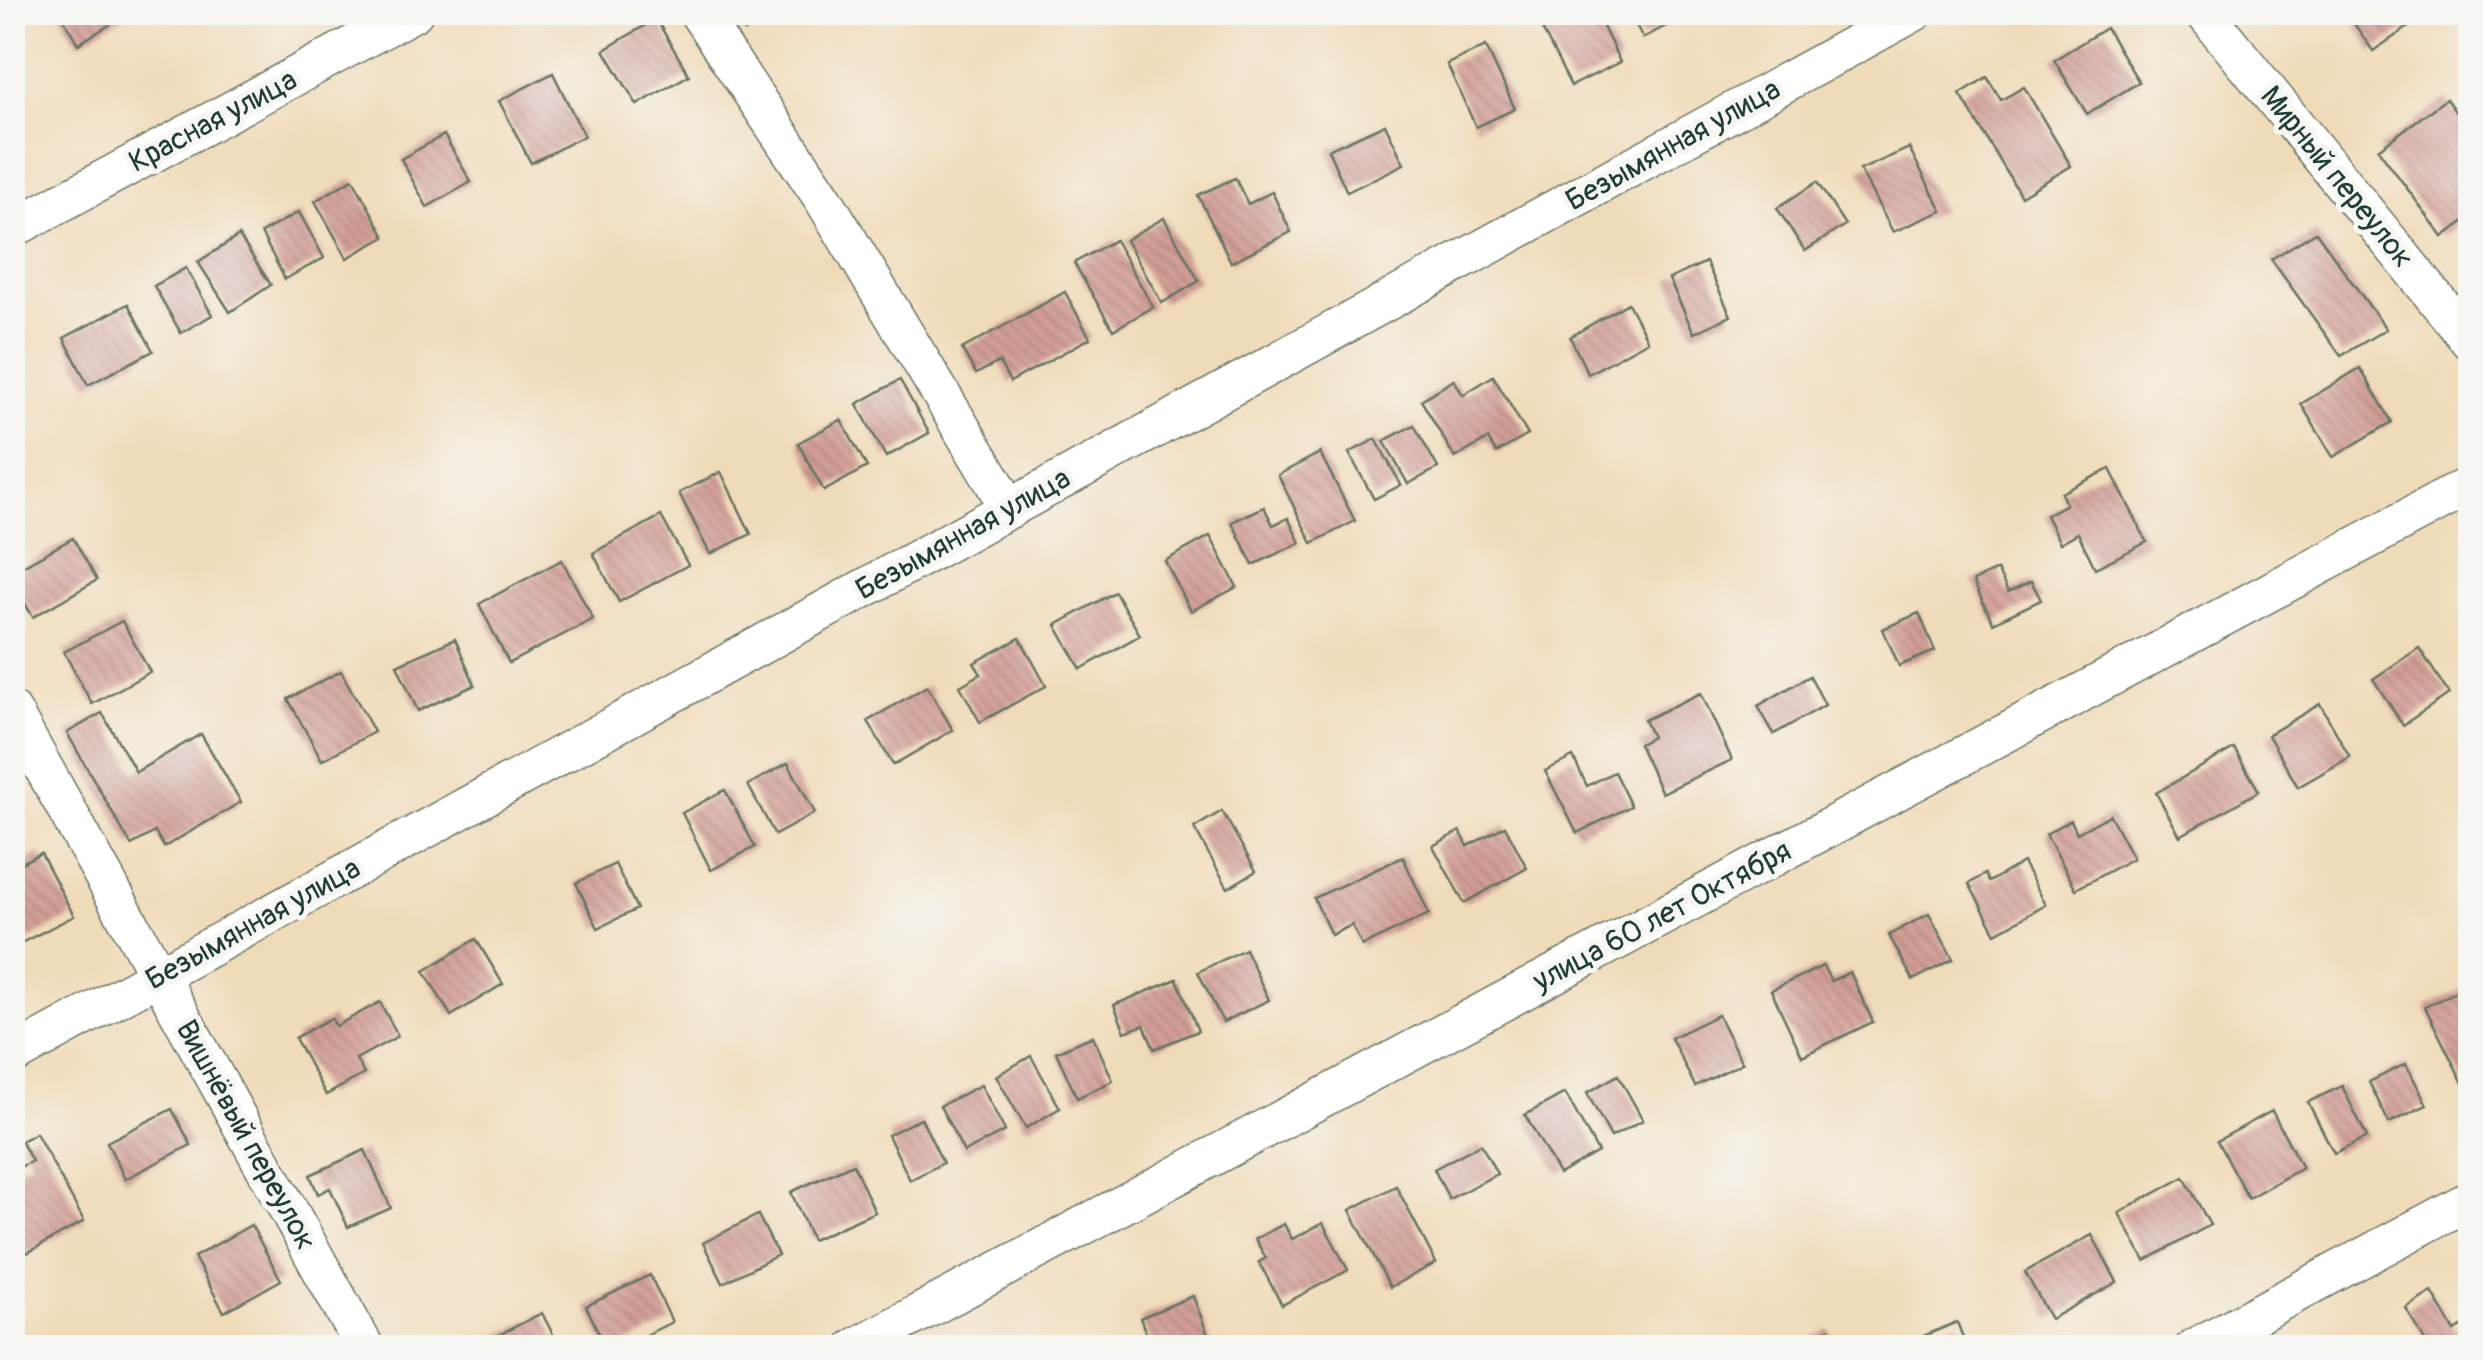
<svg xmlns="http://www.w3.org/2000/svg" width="2483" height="1360" viewBox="0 0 2483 1360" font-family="Pangolin,sans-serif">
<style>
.building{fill:url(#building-back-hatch)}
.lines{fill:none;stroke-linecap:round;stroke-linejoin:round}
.minor-casing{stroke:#687463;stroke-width:41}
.minor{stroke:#fff;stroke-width:38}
.labels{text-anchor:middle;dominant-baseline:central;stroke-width:10;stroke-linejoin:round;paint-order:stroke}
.street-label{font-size:30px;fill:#1f3d34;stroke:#f6f6f2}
</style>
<defs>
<pattern id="building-back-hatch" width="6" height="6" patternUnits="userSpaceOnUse" patternTransform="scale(2.5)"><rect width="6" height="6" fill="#d39f97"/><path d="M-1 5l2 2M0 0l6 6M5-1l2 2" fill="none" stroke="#ab837c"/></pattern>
</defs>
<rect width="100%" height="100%" fill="#f6f6f2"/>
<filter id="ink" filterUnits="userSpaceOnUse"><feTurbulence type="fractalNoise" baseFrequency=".01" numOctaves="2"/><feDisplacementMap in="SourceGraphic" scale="20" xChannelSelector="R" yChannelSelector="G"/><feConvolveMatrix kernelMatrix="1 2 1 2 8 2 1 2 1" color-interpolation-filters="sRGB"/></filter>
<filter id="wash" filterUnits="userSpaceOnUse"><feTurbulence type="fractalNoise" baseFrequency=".0048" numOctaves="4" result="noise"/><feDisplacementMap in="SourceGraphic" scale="40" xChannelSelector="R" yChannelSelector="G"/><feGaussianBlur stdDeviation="2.25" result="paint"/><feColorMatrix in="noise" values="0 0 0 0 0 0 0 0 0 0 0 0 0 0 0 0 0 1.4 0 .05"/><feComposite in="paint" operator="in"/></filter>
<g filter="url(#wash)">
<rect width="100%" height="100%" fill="#f0dbb9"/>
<g id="blocks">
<g class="building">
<polygon points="60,12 131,12 78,44"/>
<polygon points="736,12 780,12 745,31"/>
<polygon points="1560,12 1596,12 1620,62 1571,86 1539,23"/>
<polygon points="1629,12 1692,12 1643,38"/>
<polygon points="2373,12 2410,12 2416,22 2373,51 2355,25"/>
<polygon points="656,19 689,75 637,105 604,50"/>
<polygon points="2106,28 2139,82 2087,114 2054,60"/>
<polygon points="1486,46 1515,109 1476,127 1447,64"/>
<polygon points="553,73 584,136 531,163 499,101"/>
<polygon points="1987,77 2001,100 2024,87 2071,166 2021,196 1960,94"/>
<polygon points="2446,99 2470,132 2470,217 2443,237 2378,149"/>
<polygon points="1385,124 1404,164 1347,192 1328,150"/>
<polygon points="444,135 471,182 427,207 401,159"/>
<polygon points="1909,148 1942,211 1893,232 1860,170"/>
<polygon points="1235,178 1248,204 1272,192 1291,232 1231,262 1198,195"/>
<polygon points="353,179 385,237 347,258 315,201"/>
<polygon points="1817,182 1845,225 1805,251 1777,208"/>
<polygon points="299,212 324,258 285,279 261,233"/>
<polygon points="1164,218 1199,281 1162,303 1126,240"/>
<polygon points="2316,232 2386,329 2341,356 2271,259"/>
<polygon points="239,236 271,285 230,312 198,262"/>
<polygon points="1115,240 1153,307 1113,330 1074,263"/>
<polygon points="1706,262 1731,316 1694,333 1669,279"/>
<polygon points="186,268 212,315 181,333 154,286"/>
<polygon points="1065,292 1090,338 1010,382 999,362 976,374 962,349"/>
<polygon points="1628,303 1648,341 1588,374 1570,337"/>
<polygon points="128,304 153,351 88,385 64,338"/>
<polygon points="2360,368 2392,422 2333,457 2301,404"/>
<polygon points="1493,376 1528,435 1496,453 1488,439 1455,458 1421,400 1454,380 1463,395"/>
<polygon points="900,380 929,433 886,457 857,404"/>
<polygon points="841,420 867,467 824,491 798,443"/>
<polygon points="1414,425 1438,468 1408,484 1384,441"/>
<polygon points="1376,439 1401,485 1374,499 1349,453"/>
<polygon points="1320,453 1355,521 1312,543 1278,475"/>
<polygon points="2110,469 2147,542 2095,568 2078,533 2060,543 2046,515 2066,504 2061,493"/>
<polygon points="721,472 751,534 710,554 679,493"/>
<polygon points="1264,507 1273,525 1288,518 1300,543 1253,565 1232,522"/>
<polygon points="661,516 688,565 619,602 593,553"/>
<polygon points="1210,536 1237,587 1191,611 1165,561"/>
<polygon points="73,538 97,580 33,617 12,582 12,572"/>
<polygon points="562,560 593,619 509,663 479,604"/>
<polygon points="1997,570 2008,592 2031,581 2041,600 1993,623 1973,581"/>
<polygon points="1115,592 1140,635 1081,669 1056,625"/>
<polygon points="1919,613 1935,651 1899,666 1883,629"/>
<polygon points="122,621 150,672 92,704 64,652"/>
<polygon points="1020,638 1046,686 980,722 960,686 981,674 974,663"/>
<polygon points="455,639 475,685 418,711 397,665"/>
<polygon points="2419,648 2449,694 2403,725 2373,679"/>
<polygon points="341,671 374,732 322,760 288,699"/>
<polygon points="1810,676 1825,705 1774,734 1758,706"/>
<polygon points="927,686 953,730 893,765 868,721"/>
<polygon points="1701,693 1732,760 1662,793 1639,744 1652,737 1644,720"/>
<polygon points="2320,704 2350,757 2298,787 2268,735"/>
<polygon points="102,713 136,772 201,734 241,802 164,847 155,832 131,845 67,733"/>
<polygon points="2234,748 2259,791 2180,836 2156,793"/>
<polygon points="1573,757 1587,786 1614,772 1631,806 1577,833 1545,771"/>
<polygon points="788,763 815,813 775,835 748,785"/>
<polygon points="725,790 755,847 711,870 682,813"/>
<polygon points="1222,811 1256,871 1228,888 1194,828"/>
<polygon points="2110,815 2133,858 2076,889 2046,834 2071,820 2077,833"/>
<polygon points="1505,826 1527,868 1464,903 1433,846 1460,831 1468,846"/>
<polygon points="41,853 74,916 21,943 12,927 12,868"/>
<polygon points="1403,857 1429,914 1362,946 1352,925 1331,935 1314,898"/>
<polygon points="2023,862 2046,905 1996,933 1969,884 1985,874 1989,882"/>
<polygon points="615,864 637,909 598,928 576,883"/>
<polygon points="1929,914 1953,959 1913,980 1889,935"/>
<polygon points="476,939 503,984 451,1016 424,971"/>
<polygon points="1245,949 1269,1000 1223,1022 1198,972"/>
<polygon points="1823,966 1831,981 1850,972 1873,1022 1802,1056 1771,990"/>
<polygon points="1177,979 1198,1031 1154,1049 1144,1025 1125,1032 1114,1005"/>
<polygon points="2466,987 2470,997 2470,1082 2464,1085 2425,1007"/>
<polygon points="380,1002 398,1036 356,1059 364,1074 326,1095 295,1038 331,1018 336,1026"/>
<polygon points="1718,1015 1742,1063 1695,1086 1671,1038"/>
<polygon points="1093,1036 1113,1081 1077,1098 1056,1052"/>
<polygon points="1031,1056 1060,1108 1026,1128 996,1076"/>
<polygon points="2406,1064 2427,1105 2389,1123 2369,1082"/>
<polygon points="1618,1075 1643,1120 1611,1137 1587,1093"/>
<polygon points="981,1085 1005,1131 964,1152 940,1106"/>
<polygon points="2342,1086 2367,1137 2334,1153 2308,1102"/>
<polygon points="1565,1093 1598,1152 1559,1174 1525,1115"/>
<polygon points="172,1109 191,1145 125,1179 107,1142"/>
<polygon points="2272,1111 2302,1168 2248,1198 2217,1141"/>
<polygon points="921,1118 943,1163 910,1180 888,1135"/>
<polygon points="36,1133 84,1221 27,1253 12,1226 12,1171 32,1161 21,1141"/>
<polygon points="1481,1144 1497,1174 1449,1199 1434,1169"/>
<polygon points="365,1150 391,1208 348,1227 330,1188 318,1194 310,1175"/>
<polygon points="853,1164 875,1212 812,1240 791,1192"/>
<polygon points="2184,1177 2210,1225 2145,1261 2119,1213"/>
<polygon points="1396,1186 1436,1263 1390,1287 1350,1210"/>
<polygon points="758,1215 778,1255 723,1283 703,1243"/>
<polygon points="1323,1223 1348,1270 1282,1305 1259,1262 1266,1258 1255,1239 1284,1224 1292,1239"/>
<polygon points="251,1225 281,1280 224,1312 194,1257"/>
<polygon points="2092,1235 2117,1282 2051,1319 2025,1272"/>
<polygon points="650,1275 672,1322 619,1348 606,1348 586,1306"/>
<polygon points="2432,1292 2455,1331 2470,1322 2470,1348 2429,1348 2406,1308"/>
<polygon points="1193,1296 1213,1348 1152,1348 1140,1318"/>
<polygon points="542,1313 560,1348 498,1348 493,1338"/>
<polygon points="1957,1322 1967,1348 1908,1348 1907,1343"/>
<polygon points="1829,1329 1839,1348 1796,1348"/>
</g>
</g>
</g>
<g filter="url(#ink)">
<use href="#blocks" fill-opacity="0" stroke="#687463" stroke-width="2.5"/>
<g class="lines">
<defs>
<g id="minor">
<polyline points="698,12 824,200 1010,509"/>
<polyline points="2204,12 2470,341"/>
<polyline points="12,229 414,12"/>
<polyline points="12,711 365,1348"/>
<polyline points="12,1056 1914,12"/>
<polyline points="854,1348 2470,485"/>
<polyline points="2194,1348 2470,1200"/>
</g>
</defs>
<use href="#minor" class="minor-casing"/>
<use href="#minor" class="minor"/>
</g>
</g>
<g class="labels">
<g class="street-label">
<text transform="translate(213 121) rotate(-28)">Красная улица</text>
<text transform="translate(1673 145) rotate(-29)">Безымянная улица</text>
<text transform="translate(2337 177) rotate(51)">Мирный переулок</text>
<text transform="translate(963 534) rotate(-29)">Безымянная улица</text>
<text transform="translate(1662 916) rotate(-28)">улица 60 лет Октября</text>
<text transform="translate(253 924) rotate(-29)">Безымянная улица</text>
<text transform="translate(246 1135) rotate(61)">Вишнёвый переулок</text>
</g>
</g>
<rect width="2483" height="1360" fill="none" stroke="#f6f6f2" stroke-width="50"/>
</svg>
